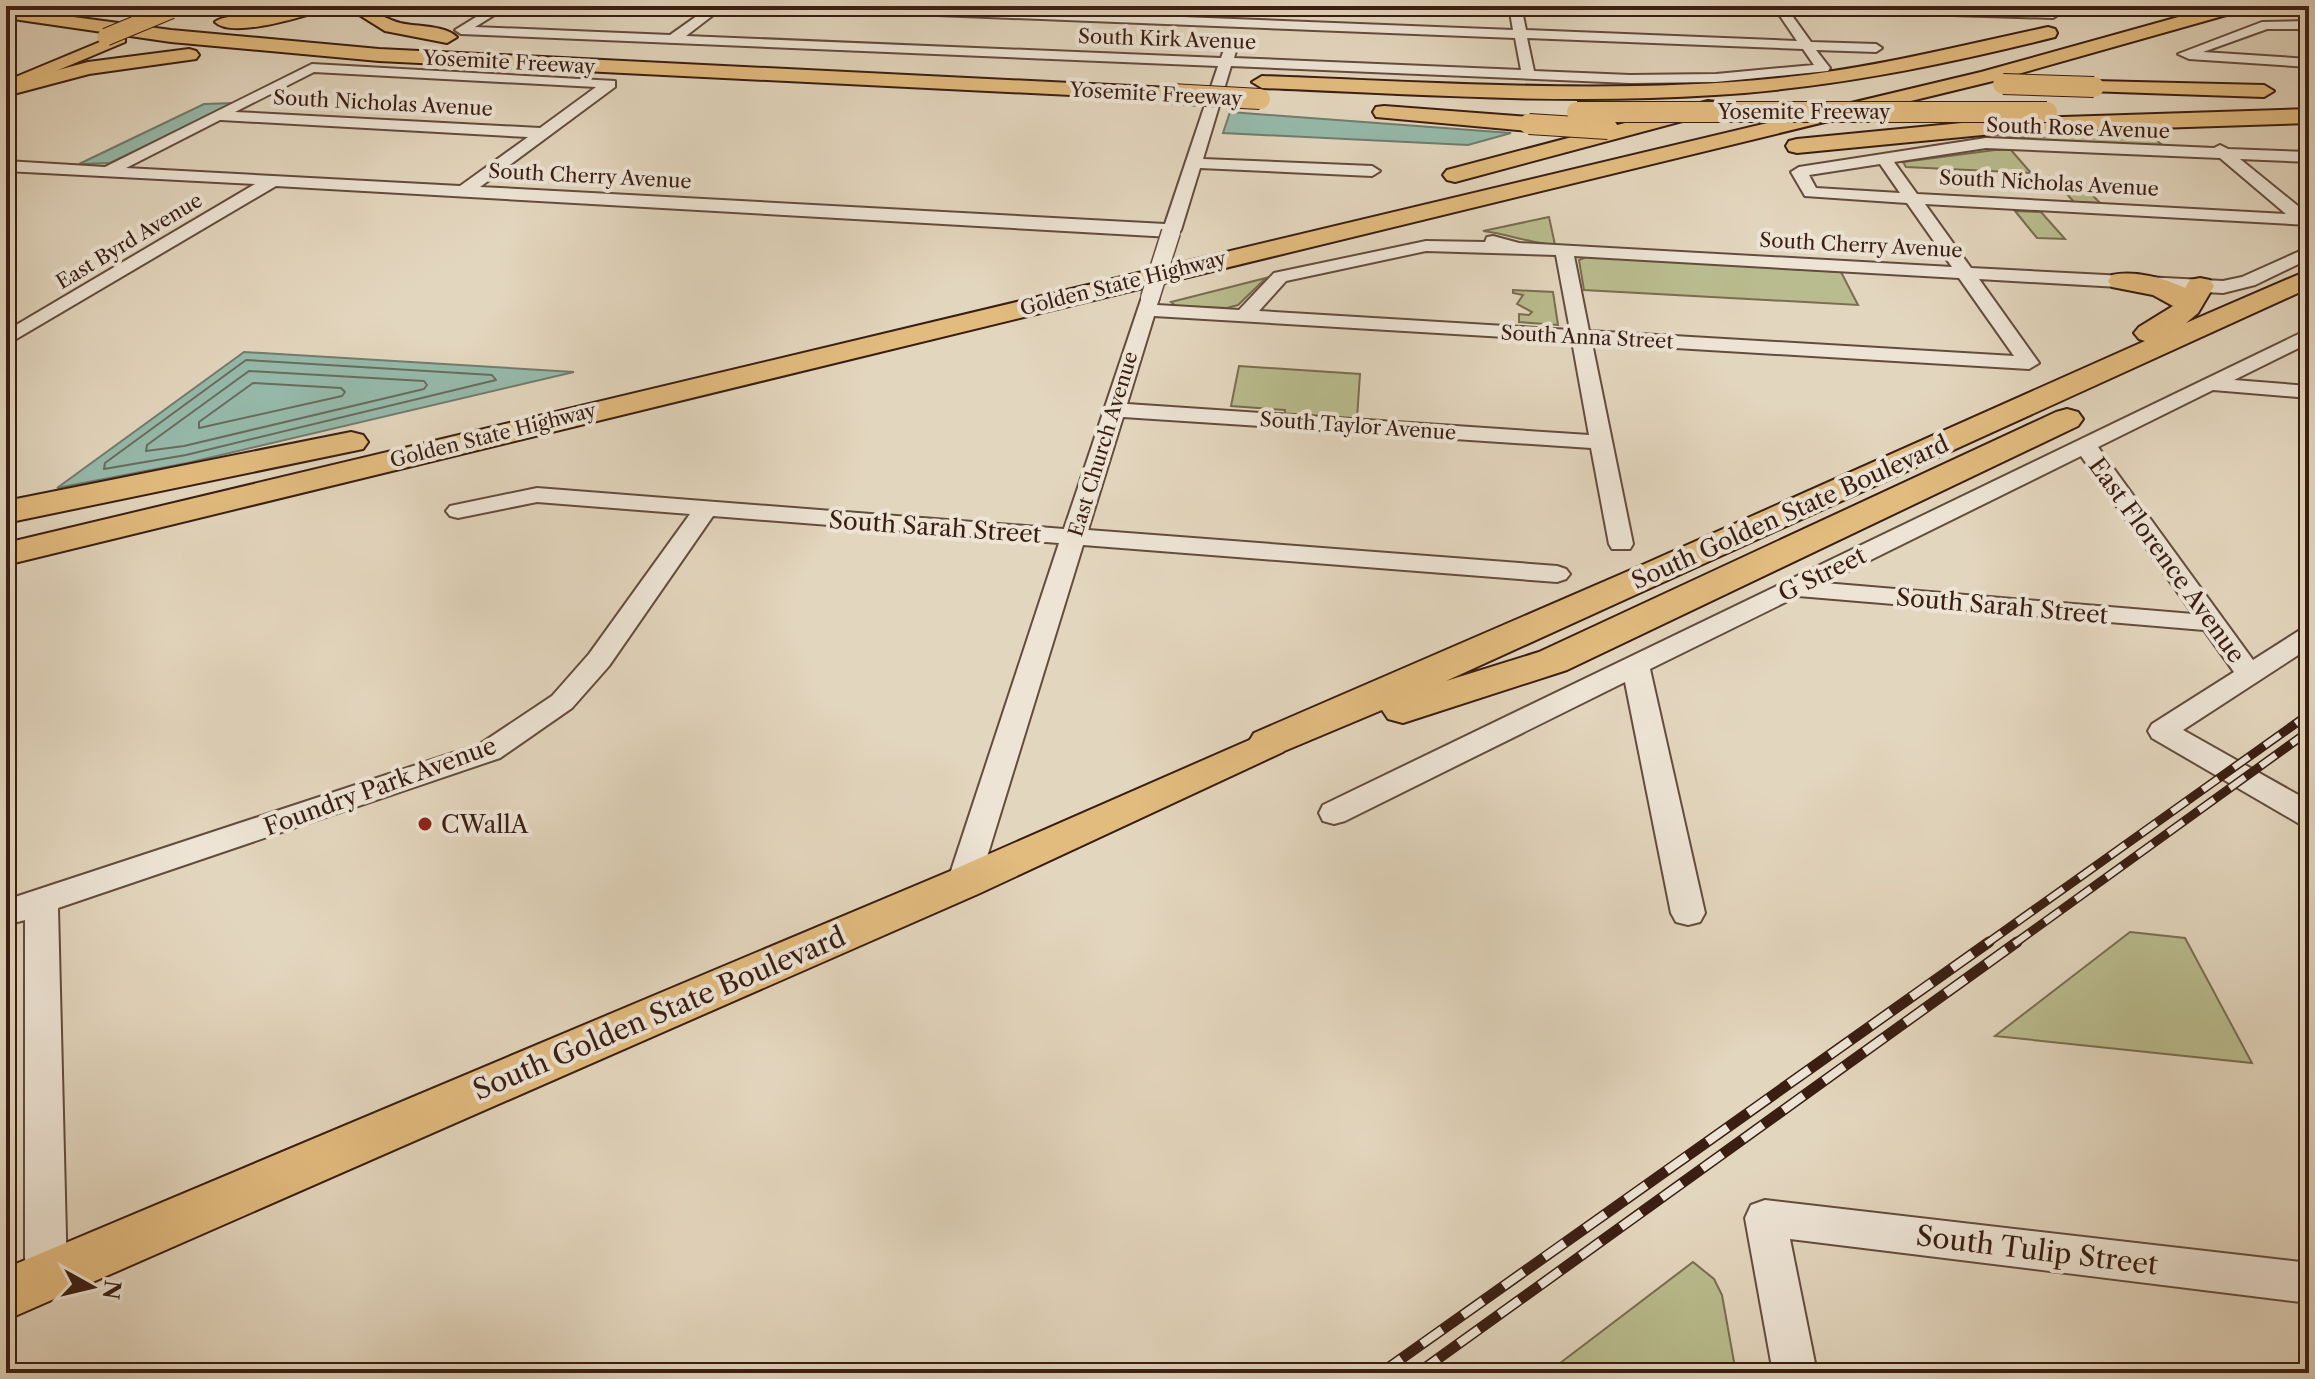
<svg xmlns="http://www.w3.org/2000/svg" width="2315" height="1379" viewBox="0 0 2315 1379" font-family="'Libre Caslon Text',serif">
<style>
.green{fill:#b9bc8e;stroke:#7a6d50;stroke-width:2}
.water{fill:#96baab;stroke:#717c6e;stroke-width:2}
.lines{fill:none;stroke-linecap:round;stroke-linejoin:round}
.shore{stroke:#686c5e;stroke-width:2}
.minor-casing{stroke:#644c3d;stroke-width:4}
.major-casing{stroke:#3a1e12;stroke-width:4}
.highway-casing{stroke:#3a1e12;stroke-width:4}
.minor{fill:#ede4d5;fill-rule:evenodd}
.major{fill:#e2bb7f;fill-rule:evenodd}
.highway{fill:#e2bb7f;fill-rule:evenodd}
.rail-far1-casing{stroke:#3a1e12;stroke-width:9}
.rail-casing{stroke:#3a1e12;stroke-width:11}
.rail-far1{stroke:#ede4d5;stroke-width:6;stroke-dasharray:19;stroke-linecap:butt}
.rail{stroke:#ede4d5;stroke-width:8;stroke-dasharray:25;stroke-linecap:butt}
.minor-bridge-casing{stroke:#644c3d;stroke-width:21;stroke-linecap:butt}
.major-bridge-casing{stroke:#3a1e12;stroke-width:19;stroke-linecap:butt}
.highway-bridge-casing{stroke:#3a1e12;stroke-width:22;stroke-linecap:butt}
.minor-bridge{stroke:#ede4d5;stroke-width:18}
.major-bridge{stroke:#e2bb7f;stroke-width:17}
.highway-bridge{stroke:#e2bb7f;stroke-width:20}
.poi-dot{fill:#8f2418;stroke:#ede4d5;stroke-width:3}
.labels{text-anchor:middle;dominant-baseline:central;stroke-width:8;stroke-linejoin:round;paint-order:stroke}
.far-street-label{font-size:20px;fill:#3a1e12;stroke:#ede4d5}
.street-label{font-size:24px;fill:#3a1e12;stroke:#ede4d5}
.poi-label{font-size:24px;fill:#3a1e12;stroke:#ede4d5;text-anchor:start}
.near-street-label{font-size:28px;fill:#3a1e12;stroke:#ede4d5}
</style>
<rect width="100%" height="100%" fill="#e3d6be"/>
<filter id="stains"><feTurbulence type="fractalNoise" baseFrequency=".0025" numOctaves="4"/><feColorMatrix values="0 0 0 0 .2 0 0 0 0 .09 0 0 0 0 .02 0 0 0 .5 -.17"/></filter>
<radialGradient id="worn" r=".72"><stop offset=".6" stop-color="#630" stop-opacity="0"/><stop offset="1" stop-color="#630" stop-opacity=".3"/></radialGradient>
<g class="green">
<polygon points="2148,134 2165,147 1987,138"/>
<polygon points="1995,150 2011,150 2031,173 1906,167 1903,162"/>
<polygon points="2051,177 2077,179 2100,203 2074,202"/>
<polygon points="2015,211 2041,212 2065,239 2037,238"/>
<path d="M1549,217l6,28c-26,-2 -47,-11 -72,-14z"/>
<polygon points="1589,256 1841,272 1858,305 1584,290 1579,260"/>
<polygon points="1266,278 1238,305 1227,308 1176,306 1171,302"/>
<polygon points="1513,290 1553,292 1558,325 1519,322 1519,314 1529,315 1532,312 1517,304 1523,295 1513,293"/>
<polygon points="1239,366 1360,374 1357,419 1285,414 1285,410 1231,406"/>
<polygon points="2130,932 2185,938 2252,1063 1995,1036"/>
<polygon points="1693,1262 1714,1279 1722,1295 1736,1373 1547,1373"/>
</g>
<g class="water">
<polygon points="235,103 110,163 79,164 204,104"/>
<polygon points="1230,112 1511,133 1468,145 1223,133"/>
<polygon points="244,352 574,372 187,463 57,488"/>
</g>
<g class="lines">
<g class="shore">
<polygon points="246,360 492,375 496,380 186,455 104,469 105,463"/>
<polygon points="249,371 424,381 427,385 424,389 184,446 146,451 147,445"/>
<polygon points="253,383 341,388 345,392 342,396 199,428 199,422"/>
</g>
<defs>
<g id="minor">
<path d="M494,6h15l-34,21 195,8 41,-29h14l-39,30 535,22 5,-14 6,-4 6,4 -4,14 287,12 -6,-32 -702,-28 -6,-4h97l609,24 -4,-24h12l5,24 271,11 -21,-31 -12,-4 277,4 -3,-4h13l8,8 -6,4 -265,-8 23,32 65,2 6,4 -6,4 -60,-2 14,18 -2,3 -112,11 -86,1 -399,-17 -28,93 169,7 8,5 -8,5 -172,-8 -19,62 -4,6 -6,1 -895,-51 -270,159v-14l249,-147 -249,-13v-10l99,6 207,-103 303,17v6l-135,100 685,37 53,-158 -757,-32 -6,-4zM1527,38l276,11 11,16 -98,9 -86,1 -96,-4zM314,72l282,15 -56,41 -305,-16zM220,120h1l307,17 -68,49 -334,-18z"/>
<polygon points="2309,21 2309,29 2267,29 2203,52 2309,59 2309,67 2189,59 2178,54 2262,22"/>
<path d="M1986,138l228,10 6,-3 8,4 81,3v10l-69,-3 69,56v10l-384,-21 46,64 252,13 19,-4 67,-30v12l-54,26 -32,8 -244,-14 60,84 -10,6 -437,-26 41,201 -3,5h-18l-3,-5 -18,-96 -468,-31 -35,113 469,36 9,3 4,5 -4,5 -9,3 -474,-37 -104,338 -4,8 -12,4 -12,-4 -4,-8 112,-340 -346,-27 -104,150 -37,42 -72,50 -442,150 9,369 -6,14 -15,6 -15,-6 -6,-14v-357l-19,5v-25l474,-156 72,-48 37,-42 101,-140 -153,-12 -79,16 -8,-2 -4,-5 4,-5 87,-18 527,41 79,-235h14l2,4 -2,7 82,5 35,-37 152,-32 59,1 2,-5 6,-1 26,7 433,24 -45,-64 -102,-7 -14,-24 8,-5zM1986,148l234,10 66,56 -369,-20 -23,-32zM1880,164l20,29 -84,-5 -7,-13zM1426,251l130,4 14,75 -311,-19 27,-30zM1574,256l385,22 55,78 -425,-25zM1154,316l418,25 17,94 -462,-31z"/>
<path d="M2309,329v14l-75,37 75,6v12l-96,-8 -115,57 155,213 47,-30 9,-2v20l-126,82 126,71v25l-11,-3 -146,-85 -4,-7 4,-7 82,-52 -30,-42 -406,-34 -148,73 55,244 -5,9 -12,3 -12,-3 -5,-9 -46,-231 -280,139 -11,3 -11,-3 -4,-8 4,-8zM2081,456l112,158 -369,-31z"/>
<polygon points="1765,1200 2309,1263 2309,1303 1790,1239 1817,1373 1773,1373 1745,1218 1751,1205"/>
</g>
<g id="major">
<polygon points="184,6 205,6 189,15 179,15 176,12"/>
<polygon points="119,34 125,36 125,42 6,92 6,81"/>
<polygon points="1270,731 1283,734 1289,743 1283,752 978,894 6,1320 6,1268 948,872"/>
</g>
<g id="highway">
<path d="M299,6h27l-3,4c-22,7 -91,29 -108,12 8,-8 65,-10 84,-16z"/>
<path d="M345,6c29,0 31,10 55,17 17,4 44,2 57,14l-10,6 -62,-12z"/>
<polygon points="2218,6 2247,6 2244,10 1993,81 6,565 6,543 1981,72"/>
<polygon points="6,8 171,30 379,49 1171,88 1182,94 1171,100 379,61 171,42 6,18"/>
<path d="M2048,27l7,2 2,4 -2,4c-112,28 -225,51 -340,58 -150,10 -302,-1 -453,-7l-10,-6 10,-6c172,6 345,19 517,2 91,-9 180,-32 269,-51z"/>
<polygon points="189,49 196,51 199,55 196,59 89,74 6,96 6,84 88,62"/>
<polygon points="2094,81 2264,85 2274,91 2264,97 2087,91 2084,87"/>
<polygon points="1708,101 1716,102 1719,107 1716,112 1455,182 1447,180 1443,175 1447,170"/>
<polygon points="1384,106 1529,117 1540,124 1529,131 1376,117 1373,112 1376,107"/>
<polygon points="2309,109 2309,123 2003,133 1797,153 1789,151 1786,146 1789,141 1797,139 2003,119"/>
<path d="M2309,270v18l-863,393 93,-29 517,-240 11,-3 11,3 5,7 -5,7 -511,244 -164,53 -15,-4 -6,-9 -112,47 -16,-4 -6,-10 6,-10 386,-167 505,-225 -6,-2 -5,-6 5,-6 34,-21 -20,-11 -41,-8 -4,-6 4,-6c22,-5 53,3 73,13l5,-8 10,-2 10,2 4,6 -16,27 -12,10z"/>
<polygon points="351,432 363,435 368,442 363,449 6,523 6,501"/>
</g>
</defs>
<use href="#minor" class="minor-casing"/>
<use href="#major" class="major-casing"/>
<use href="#highway" class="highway-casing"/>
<use href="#minor" class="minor"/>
<use href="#major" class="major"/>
<use href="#highway" class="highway"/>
<defs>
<g id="rail-far1">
<polyline points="1986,944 2309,714"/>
<polyline points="2014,944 2309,731"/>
</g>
<g id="rail">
<polyline points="1381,1373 1989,942"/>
<polyline points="1418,1373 2017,942"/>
</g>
</defs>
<use href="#rail-far1" class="rail-far1-casing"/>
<use href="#rail" class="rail-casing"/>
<use href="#rail-far1" class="rail-far1"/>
<use href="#rail" class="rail"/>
<defs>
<polyline id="minor-bridge" points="1150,298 1171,232"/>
<polyline id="major-bridge" points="106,37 171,10"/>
<g id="highway-bridge">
<polyline points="2003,84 2094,87"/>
<polyline points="1171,94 1260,99"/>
<polyline points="1577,112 2047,112"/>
<polyline points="1529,124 1608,129"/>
</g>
</defs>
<use href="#minor-bridge" class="minor-bridge-casing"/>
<use href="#major-bridge" class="major-bridge-casing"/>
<use href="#highway-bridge" class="highway-bridge-casing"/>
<use href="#minor-bridge" class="minor-bridge"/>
<use href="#major-bridge" class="major-bridge"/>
<use href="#highway-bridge" class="highway-bridge"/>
</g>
<circle class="poi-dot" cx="425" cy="824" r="8"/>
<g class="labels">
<g class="far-street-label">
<text transform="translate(1167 39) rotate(2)">South Kirk Avenue</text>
<text transform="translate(509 62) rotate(3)">Yosemite Freeway</text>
<text transform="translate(1156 94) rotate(3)">Yosemite Freeway</text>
<text transform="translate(383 103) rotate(3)">South Nicholas Avenue</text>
<text x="1804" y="112">Yosemite Freeway</text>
<text transform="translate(2078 128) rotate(2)">South Rose Avenue</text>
<text transform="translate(590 176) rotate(3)">South Cherry Avenue</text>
<text transform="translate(2049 183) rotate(3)">South Nicholas Avenue</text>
<text transform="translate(129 241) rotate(-31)">East Byrd Avenue</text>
<text transform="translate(1861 245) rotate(3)">South Cherry Avenue</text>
<text transform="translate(1123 283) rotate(-14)">Golden State Highway</text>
<text transform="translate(1587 337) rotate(3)">South Anna Street</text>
<text transform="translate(1358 426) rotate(4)">South Taylor Avenue</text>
<text transform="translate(493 435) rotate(-14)">Golden State Highway</text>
<text transform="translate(1103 444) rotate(-73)">East Church Avenue</text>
</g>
<g class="street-label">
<text transform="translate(1790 512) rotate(-24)">South Golden State Boulevard</text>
<text transform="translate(935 527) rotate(4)">South Sarah Street</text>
<text transform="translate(2167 560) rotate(54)">East Florence Avenue</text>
<text transform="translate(1822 574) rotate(-26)">G Street</text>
<text transform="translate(2002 606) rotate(5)">South Sarah Street</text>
<text transform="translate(380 786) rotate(-20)">Foundry Park Avenue</text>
</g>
<g class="poi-label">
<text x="441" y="824">CWallA</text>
</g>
<g class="near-street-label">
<text transform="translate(659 1013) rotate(-23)">South Golden State Boulevard</text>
<text transform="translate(2037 1250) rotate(7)">South Tulip Street</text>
</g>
</g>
<rect width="2315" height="1379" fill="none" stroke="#e3d6be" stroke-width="32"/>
<rect x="8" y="8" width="2299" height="1363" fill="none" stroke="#3a1e12" stroke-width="4"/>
<rect x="16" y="16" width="2283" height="1347" fill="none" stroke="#3a1e12" stroke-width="2"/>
<g transform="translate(92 1287) rotate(98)" stroke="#ede4d5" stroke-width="6" paint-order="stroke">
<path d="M0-6L14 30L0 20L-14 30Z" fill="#3a1e12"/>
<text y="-12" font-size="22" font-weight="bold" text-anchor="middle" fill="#3a1e12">N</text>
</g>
<rect width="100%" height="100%" filter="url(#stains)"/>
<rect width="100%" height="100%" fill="url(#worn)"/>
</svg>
